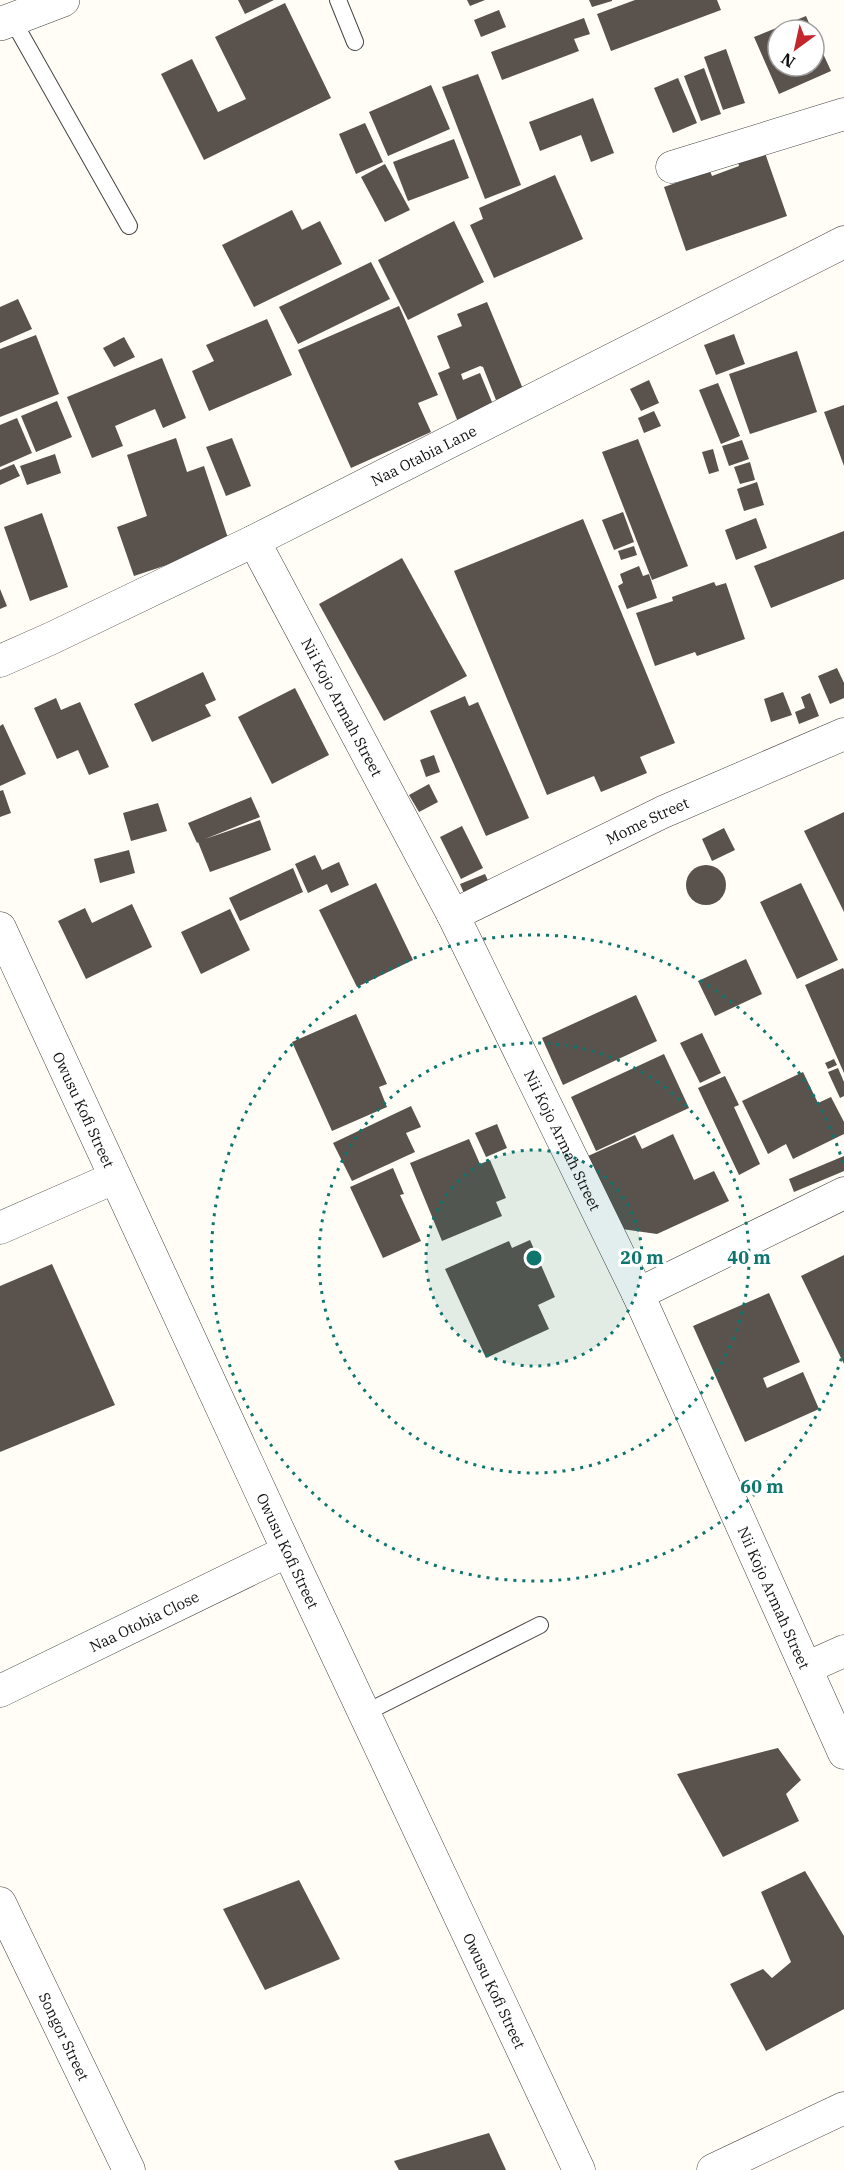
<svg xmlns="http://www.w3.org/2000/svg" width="844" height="2170" viewBox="0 0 844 2170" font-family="'IBM Plex Serif',serif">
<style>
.building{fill:#5a524d}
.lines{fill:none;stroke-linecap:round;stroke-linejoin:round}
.service-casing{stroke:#444;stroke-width:18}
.minor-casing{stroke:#444;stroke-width:33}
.tertiary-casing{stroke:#444;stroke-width:34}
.service{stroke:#fff;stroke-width:16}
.minor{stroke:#fff;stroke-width:32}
.tertiary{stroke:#fff;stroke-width:33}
.ring{fill:none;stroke:#0f766e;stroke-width:3;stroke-dasharray:3 6}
.labels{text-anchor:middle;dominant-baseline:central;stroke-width:6;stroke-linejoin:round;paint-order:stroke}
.street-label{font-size:15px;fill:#111;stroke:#fff}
.centre{fill:#0f766e;stroke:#fff;stroke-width:3}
.ring-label{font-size:18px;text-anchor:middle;font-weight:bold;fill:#0f766e;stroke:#fff;stroke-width:6;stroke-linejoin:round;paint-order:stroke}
</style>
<rect width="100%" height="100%" fill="#fffdf5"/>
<g class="building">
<polygon points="238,0 274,0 245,14"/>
<polygon points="467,0 485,0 470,6"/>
<polygon points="589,0 612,0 612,1 592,7"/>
<polygon points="635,0 717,0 721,10 611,51 597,14"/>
<polygon points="285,3 331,98 204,160 161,74 192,59 218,112 246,99 215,37"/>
<polygon points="499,10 506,27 481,37 474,20"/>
<polygon points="806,16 812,30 778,30 778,66 814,66 814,34 831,71 779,94 754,37"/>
<polygon points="584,18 590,34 574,39 579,51 502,80 491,52"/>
<polygon points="726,49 745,103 723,110 704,57"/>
<polygon points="704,68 721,114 701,121 684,76"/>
<polygon points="478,74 521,185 485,199 442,87"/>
<polygon points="678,78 697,123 673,133 654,88"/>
<polygon points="431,85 450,129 388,156 369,112"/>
<polygon points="593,98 614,153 591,162 581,135 540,151 529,122"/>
<polygon points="365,123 383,162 356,174 339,134"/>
<polygon points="454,139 469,178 408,201 393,162"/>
<polygon points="765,153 787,216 686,251 664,187 710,171 712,176 739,166 738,162"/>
<polygon points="385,164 410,210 385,222 361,177"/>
<polygon points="555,175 583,239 494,278 470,225 483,219 479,208"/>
<polygon points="292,210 302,230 320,221 342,264 254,307 222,245"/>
<polygon points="454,221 484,282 408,320 378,260"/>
<polygon points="371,262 390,299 298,344 279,307"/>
<polygon points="18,299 32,329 0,343 0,307"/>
<polygon points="487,302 523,389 496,400 483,367 480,366 461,374 463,380 480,373 494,407 458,422 438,373 450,368 437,336 462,326 457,314"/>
<polygon points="399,306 438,395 418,403 431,432 351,468 298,350"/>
<polygon points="267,319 292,375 209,411 192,371 214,361 206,345"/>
<polygon points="734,334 745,364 716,375 704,345"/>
<polygon points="36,335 59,394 0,417 0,349"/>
<polygon points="124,337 135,357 114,367 103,348"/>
<polygon points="797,351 817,412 750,434 729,374"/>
<polygon points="162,358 186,418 163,428 155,409 115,426 123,446 92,458 67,397"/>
<polygon points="649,380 659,403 641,411 630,389"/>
<polygon points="718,383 740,436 721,444 699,390"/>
<polygon points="57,401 72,437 36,452 21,416"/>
<polygon points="844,405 844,466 824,412"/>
<polygon points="654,411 661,426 644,433 638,418"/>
<polygon points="17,418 32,453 0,467 0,425"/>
<polygon points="176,438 187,472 204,466 230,544 134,576 117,527 147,516 127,455"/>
<polygon points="232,438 251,486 226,496 206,447"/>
<polygon points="638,439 688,566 652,580 602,452"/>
<polygon points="742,440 749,459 729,466 722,446"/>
<polygon points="713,449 719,471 709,474 702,452"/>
<polygon points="55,454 61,473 27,485 20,466"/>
<polygon points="750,462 755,480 740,484 734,467"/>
<polygon points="14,464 20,476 0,485 0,470"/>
<polygon points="757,482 764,505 744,511 737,489"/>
<polygon points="623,512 634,542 614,550 602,520"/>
<polygon points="42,513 68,587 30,601 4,527"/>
<polygon points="756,518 767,548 736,560 725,530"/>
<polygon points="583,519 675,743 640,757 647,773 601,792 594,776 547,795 454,571"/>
<polygon points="844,531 844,579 771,608 754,566"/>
<polygon points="634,546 637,555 621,560 618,551"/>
<polygon points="402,558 467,676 384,721 319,604"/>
<polygon points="639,566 643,576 649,574 657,598 627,609 618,586 623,583 620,574"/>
<polygon points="714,582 716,586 726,583 745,639 697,656 695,652 655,666 636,613 673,601 672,597"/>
<polygon points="0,589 7,606 0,609"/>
<polygon points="837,668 844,683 844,698 830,704 818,676"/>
<polygon points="203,672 216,700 205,705 211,716 152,742 134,704"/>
<polygon points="295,688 329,755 272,784 238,717"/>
<polygon points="783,692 792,715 771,722 764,699"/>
<polygon points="810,693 819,716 799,724 795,712 805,708 801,697"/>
<polygon points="465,696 469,706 478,702 529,818 486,836 430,711"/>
<polygon points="56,698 61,710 80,702 109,767 89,775 78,750 57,759 34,708"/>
<polygon points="3,724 26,774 0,786 0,726"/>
<polygon points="434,755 440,772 426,777 420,760"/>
<polygon points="429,784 438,802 419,812 409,795"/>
<polygon points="3,790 11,813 0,817 0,791"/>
<polygon points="251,797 260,817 205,839 260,820 271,850 210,872 198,842 197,843 188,823"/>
<polygon points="158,803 167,831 131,841 123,813"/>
<polygon points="844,812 844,912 804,831"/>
<polygon points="462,826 483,868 461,879 440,837"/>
<polygon points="724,828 735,850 712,861 702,839"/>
<polygon points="129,850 135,873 100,883 94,859"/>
<polygon points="315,855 322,870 339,862 349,885 331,893 327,884 308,893 295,864"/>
<circle cx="706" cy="885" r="20"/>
<polygon points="293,868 303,892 240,921 229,898"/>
<polygon points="485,874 491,887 466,898 460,884"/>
<polygon points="376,883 413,960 357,987 319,910"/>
<polygon points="801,883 838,960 797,979 760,902"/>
<polygon points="132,904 152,947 86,979 58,921 85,908 92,923"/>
<polygon points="230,909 250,950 201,974 181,932"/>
<polygon points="746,959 762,994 715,1016 698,981"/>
<polygon points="843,968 844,970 844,1073 805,985"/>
<polygon points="636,995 657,1041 563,1085 542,1038"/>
<polygon points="356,1014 387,1084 379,1087 387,1107 332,1131 292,1042"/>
<polygon points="702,1033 721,1073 700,1083 680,1043"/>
<polygon points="664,1054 689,1108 596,1151 571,1097"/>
<polygon points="834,1059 837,1065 828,1069 825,1063"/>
<polygon points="838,1068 844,1082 844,1096 840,1098 828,1072"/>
<polygon points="803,1072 818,1103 831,1097 844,1122 844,1134 793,1159 786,1144 768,1154 742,1101"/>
<polygon points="725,1076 739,1105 734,1107 760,1164 739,1175 698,1088"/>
<polygon points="411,1106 421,1127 406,1133 415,1152 352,1181 333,1143"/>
<polygon points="497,1124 507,1148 486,1157 475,1133"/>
<polygon points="673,1134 694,1180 714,1171 729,1201 657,1234 622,1229 588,1156 635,1135 642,1149"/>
<polygon points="469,1139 480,1164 490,1160 506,1198 496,1202 502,1216 442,1241 410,1163"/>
<polygon points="844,1156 844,1171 794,1192 789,1179"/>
<polygon points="393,1168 404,1194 400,1195 421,1241 383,1258 350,1187"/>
<polygon points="530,1240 555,1297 538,1305 549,1329 486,1358 445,1269 509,1241 512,1248"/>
<polygon points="844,1255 844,1364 801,1276"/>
<polygon points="52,1264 115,1405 0,1452 0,1286"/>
<polygon points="769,1293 800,1362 763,1378 767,1388 803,1372 819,1409 745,1442 693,1326"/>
<polygon points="778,1748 801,1780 786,1794 799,1821 723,1857 677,1774"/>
<polygon points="805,1871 844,1936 844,2009 766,2051 730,1984 763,1969 772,1978 791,1962 761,1892"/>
<polygon points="299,1880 340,1959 265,1990 223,1909"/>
<polygon points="489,2133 506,2170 399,2170 394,2161"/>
</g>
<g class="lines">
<defs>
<g id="service">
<polyline points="338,0 355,42"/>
<polyline points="12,19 129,226"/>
<polyline points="365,1713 540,1625"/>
</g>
<g id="minor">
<polyline points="672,167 844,114"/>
<path id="s1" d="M254,541l199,374 185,379 206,459"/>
<path id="s2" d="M0,661l52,-23 202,-97 590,-299"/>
<path id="s3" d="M453,915l210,-103 181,-78"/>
<path id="s4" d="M0,928l288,623 291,619"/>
<polyline points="0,1228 114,1178"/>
<polyline points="638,1294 844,1193"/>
<polyline points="806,1668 844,1651"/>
<path id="s5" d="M0,1691l288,-140"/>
<path id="s6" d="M0,1903l129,267"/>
<polyline points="713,2170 844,2108"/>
</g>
<polyline id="tertiary" points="0,24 63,0"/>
</defs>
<use href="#service" class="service-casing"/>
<use href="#minor" class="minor-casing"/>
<use href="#tertiary" class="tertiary-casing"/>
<use href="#service" class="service"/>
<use href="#minor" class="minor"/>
<use href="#tertiary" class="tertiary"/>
</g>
<circle cx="534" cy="1258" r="108" fill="#0f766e" fill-opacity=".12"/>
<g class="ring">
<circle cx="534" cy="1258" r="108"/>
<circle cx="534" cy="1258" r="215"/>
<path d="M844 1350A323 323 0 1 1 844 1166"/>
</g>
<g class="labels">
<g class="street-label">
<text stroke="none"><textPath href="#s2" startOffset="471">Naa Otabia Lane</textPath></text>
<text stroke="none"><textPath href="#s1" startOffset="188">Nii Kojo Armah Street</textPath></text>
<text stroke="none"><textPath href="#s3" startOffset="216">Mome Street</textPath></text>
<text stroke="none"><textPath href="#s4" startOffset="200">Owusu Kofi Street</textPath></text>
<text stroke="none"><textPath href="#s1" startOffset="674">Nii Kojo Armah Street</textPath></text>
<text stroke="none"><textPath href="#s4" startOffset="686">Owusu Kofi Street</textPath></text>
<text stroke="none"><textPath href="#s1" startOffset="1178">Nii Kojo Armah Street</textPath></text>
<text stroke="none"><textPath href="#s5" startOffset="160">Naa Otobia Close</textPath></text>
<text stroke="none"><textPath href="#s4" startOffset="1172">Owusu Kofi Street</textPath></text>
<text stroke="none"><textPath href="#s6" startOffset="148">Songor Street</textPath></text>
</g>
</g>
<circle cx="534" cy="1258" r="9" class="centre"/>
<g class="ring-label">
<text x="642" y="1264">20 m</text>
<text x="749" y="1264">40 m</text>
<text x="762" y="1493">60 m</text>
</g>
<g transform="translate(796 48) rotate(213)"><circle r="28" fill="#ffffff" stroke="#a0a0a0" stroke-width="1.5"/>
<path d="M0-4.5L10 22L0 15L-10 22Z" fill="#c4262e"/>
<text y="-9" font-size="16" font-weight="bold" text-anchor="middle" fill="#111111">N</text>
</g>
</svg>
